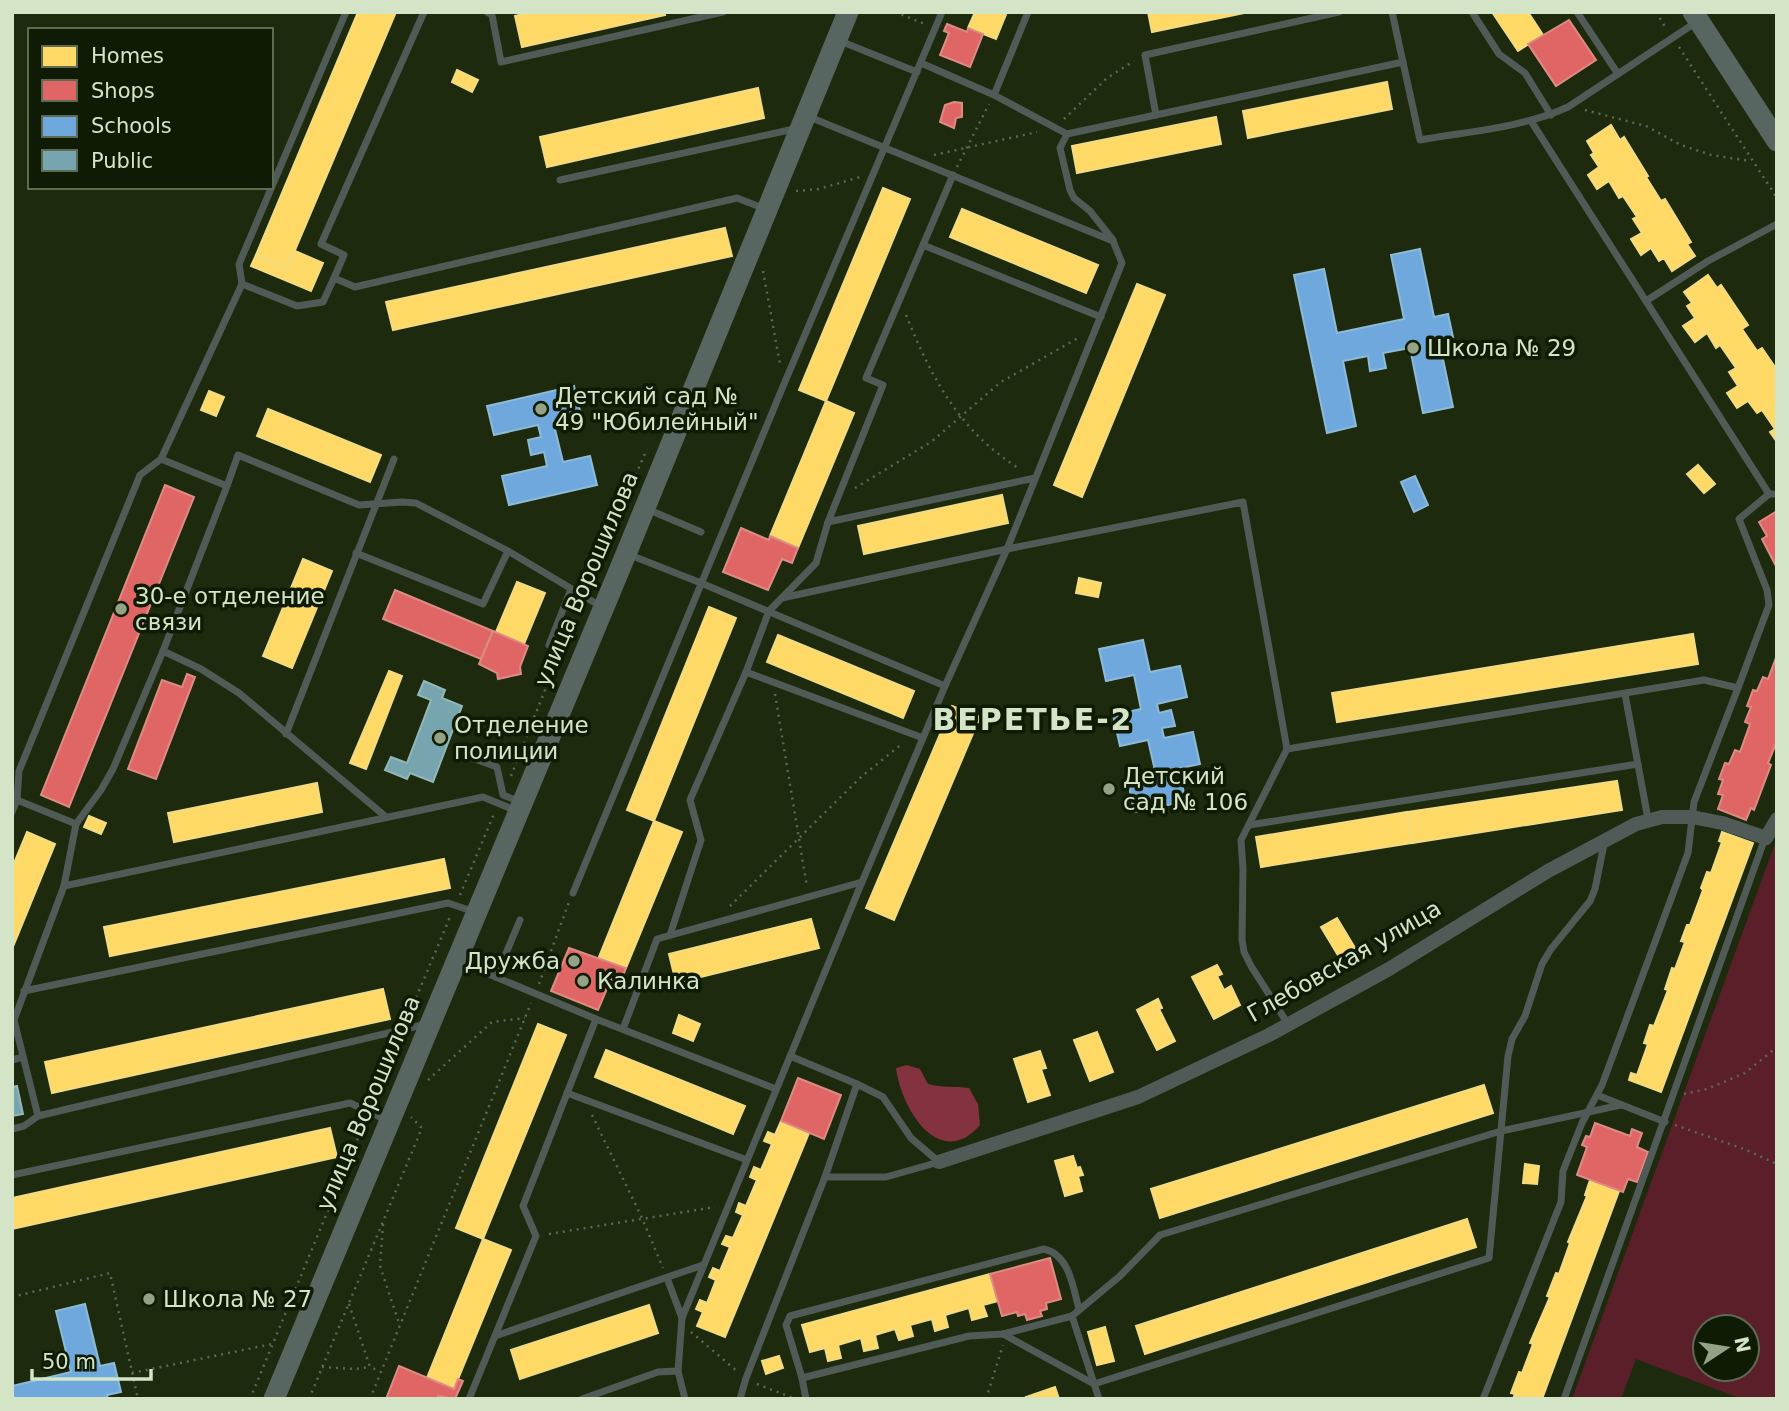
<svg xmlns="http://www.w3.org/2000/svg" width="1789" height="1411" viewBox="0 0 1789 1411" font-family="'DejaVu Sans',sans-serif">
<style>
.green{fill:#5a1f28;fill-rule:evenodd}
.forest{fill:#84323f}
.homes{fill:#ffd966;stroke:#f2dc83;stroke-width:2}
.shops{fill:#e06666;stroke:#dc8c83;stroke-width:2}
.schools{fill:#6fa8dc;stroke:#8dbad6;stroke-width:2}
.public{fill:#76a5af;stroke:#92b8b6;stroke-width:2}
.lines{fill:none;stroke-linecap:round;stroke-linejoin:round}
.path{stroke:#5b665c;stroke-width:2.5;stroke-dasharray:2 5;stroke-linecap:butt}
.service{stroke:#505b57;stroke-width:7}
.minor{stroke:#505b57;stroke-width:14}
.secondary{stroke:#576660;stroke-width:21}
.poi-dot{fill:#94a386;stroke:#101b05;stroke-width:2.5}
.labels{text-anchor:middle;dominant-baseline:central;stroke-width:7;stroke-linejoin:round;paint-order:stroke}
.poi-label{font-size:23px;fill:#d4e4c7;stroke:#101b05;text-anchor:start}
.street-label{font-size:23px;fill:#d4e4c7;stroke:#101b05}
.district-label{font-size:30px;font-weight:bold;letter-spacing:2px;fill:#d4e4c7;stroke:#101b05}
</style>
<rect width="100%" height="100%" fill="#1d2a0d"/>
<path class="green" d="M1777,838v561h-35l-106,-40 -15,40h-49zM1705,1327h42v42h-42z"/>
<path class="forest" d="M907,1065l13,4 8,15c14,4 27,2 41,4l9,16 2,21c-41,47 -79,-17 -84,-57z"/>
<g class="homes">
<polygon points="358,12 396,12 287,269 256,255"/>
<polygon points="531,12 664,12 665,15 522,47 515,16"/>
<polygon points="975,12 1007,12 996,39 968,28"/>
<polygon points="1148,12 1249,12 1152,32"/>
<polygon points="1492,12 1528,12 1543,35 1518,51"/>
<polygon points="457,70 478,80 472,92 452,82"/>
<polygon points="1387,82 1392,109 1248,138 1243,111"/>
<polygon points="758,88 764,118 547,167 540,137"/>
<polygon points="1216,117 1221,144 1077,173 1072,146"/>
<polygon points="1611,125 1620,140 1624,137 1648,176 1646,177 1661,201 1665,199 1691,242 1687,244 1695,256 1672,271 1664,258 1659,261 1651,248 1641,255 1631,239 1642,233 1633,219 1637,217 1623,196 1619,198 1609,181 1597,189 1588,175 1599,167 1591,155 1594,153 1587,141"/>
<polygon points="883,188 910,199 826,401 799,390"/>
<polygon points="962,209 1098,265 1086,293 950,237"/>
<polygon points="725,228 732,256 393,330 386,302"/>
<polygon points="295,251 323,263 311,291 251,266 256,255 287,269"/>
<polygon points="1708,275 1717,288 1721,285 1748,325 1742,329 1757,351 1762,348 1777,370 1777,442 1770,432 1775,429 1762,410 1757,413 1748,401 1737,408 1727,393 1738,386 1729,372 1736,368 1720,345 1716,348 1707,333 1695,342 1683,326 1695,318 1687,306 1692,303 1684,292"/>
<polygon points="1137,284 1165,295 1082,497 1054,485"/>
<polygon points="209,391 224,397 216,416 201,410"/>
<polygon points="826,401 854,413 798,548 770,536"/>
<polygon points="268,409 381,455 370,482 257,436"/>
<polygon points="1698,465 1715,484 1704,493 1687,474"/>
<polygon points="1002,495 1008,523 864,554 858,526"/>
<polygon points="303,559 332,571 292,668 263,656"/>
<polygon points="1079,578 1101,583 1098,597 1076,593"/>
<polygon points="517,582 545,593 524,644 496,632"/>
<polygon points="709,607 736,618 654,821 627,810"/>
<polygon points="1693,634 1698,664 1337,722 1332,693"/>
<polygon points="778,635 914,691 903,718 767,662"/>
<polygon points="389,671 402,676 366,769 350,763"/>
<polygon points="952,706 980,717 894,920 866,908"/>
<polygon points="1617,781 1622,810 1412,843 1407,812"/>
<polygon points="317,783 322,812 174,842 168,813"/>
<polygon points="1407,812 1412,843 1261,867 1256,837"/>
<polygon points="89,816 106,823 101,834 84,827"/>
<polygon points="654,821 682,832 626,968 599,957"/>
<polygon points="27,832 55,844 12,949 12,868"/>
<polygon points="1722,832 1753,843 1661,1092 1629,1080 1631,1073 1637,1075 1648,1044 1644,1043 1650,1025 1654,1026 1668,990 1665,989 1672,968 1675,969 1685,942 1681,941 1687,925 1690,925 1703,890 1701,888 1707,872 1711,873 1722,842 1719,841"/>
<polygon points="444,859 450,888 110,956 104,927"/>
<polygon points="1337,918 1355,948 1339,957 1321,927"/>
<polygon points="811,919 819,948 676,983 669,954"/>
<polygon points="1217,965 1222,974 1217,976 1224,990 1231,986 1240,1005 1214,1019 1192,977"/>
<polygon points="383,989 390,1019 52,1093 45,1062"/>
<polygon points="1158,999 1162,1008 1159,1009 1175,1041 1157,1050 1137,1010"/>
<polygon points="679,1015 700,1024 693,1041 673,1033"/>
<polygon points="538,1024 566,1035 483,1239 456,1228"/>
<polygon points="1097,1032 1113,1072 1090,1081 1074,1040"/>
<polygon points="606,1050 745,1106 733,1134 595,1077"/>
<polygon points="1040,1051 1046,1068 1041,1069 1050,1095 1028,1102 1014,1059"/>
<polygon points="1484,1085 1493,1113 1160,1218 1151,1189"/>
<polygon points="781,1121 809,1133 725,1337 697,1326 703,1312 696,1309 700,1300 707,1303 716,1280 709,1277 713,1268 720,1271 730,1247 722,1244 726,1236 733,1238 743,1215 736,1212 739,1203 746,1206 757,1180 750,1177 754,1167 761,1170 772,1144 764,1141 768,1132 775,1135"/>
<polygon points="330,1128 337,1157 12,1229 12,1198"/>
<polygon points="1073,1156 1077,1168 1080,1167 1083,1175 1078,1176 1082,1191 1065,1196 1055,1161"/>
<polygon points="1525,1164 1539,1166 1537,1184 1523,1183"/>
<polygon points="1590,1180 1619,1191 1542,1399 1513,1399 1515,1394 1511,1393 1519,1372 1522,1373 1533,1344 1530,1343 1550,1297 1547,1296 1556,1273 1559,1274 1570,1243 1568,1242 1587,1196 1585,1195"/>
<polygon points="1467,1219 1476,1247 1145,1354 1136,1326"/>
<polygon points="483,1239 511,1250 454,1389 427,1378"/>
<polygon points="990,1274 998,1301 983,1305 987,1316 972,1320 969,1308 945,1315 948,1327 935,1331 932,1319 910,1325 913,1336 899,1340 895,1329 875,1335 878,1348 864,1351 861,1338 838,1345 841,1358 828,1361 825,1348 810,1352 802,1325"/>
<polygon points="649,1305 658,1333 520,1379 511,1350"/>
<polygon points="1105,1327 1114,1361 1097,1365 1088,1332"/>
<polygon points="779,1356 783,1368 766,1374 762,1361"/>
<polygon points="1055,1387 1059,1399 1027,1399 1026,1397"/>
</g>
<g class="shops">
<polygon points="1569,20 1596,60 1556,86 1528,44"/>
<polygon points="947,24 967,32 968,28 983,34 970,67 940,55 949,33 944,31"/>
<polygon points="954,102 962,103 962,117 956,118 954,128 940,122 945,105"/>
<polygon points="165,485 194,497 69,807 41,795"/>
<polygon points="1777,511 1777,568 1762,539 1767,536 1759,522"/>
<polygon points="741,528 769,540 770,536 798,548 792,563 782,559 768,590 723,572"/>
<polygon points="395,590 493,631 481,659 383,619"/>
<polygon points="493,631 528,646 520,667 521,674 498,679 497,673 479,664"/>
<polygon points="1777,655 1777,741 1768,763 1771,765 1754,810 1751,808 1746,820 1718,809 1723,795 1718,794 1723,780 1719,779 1725,763 1729,764 1735,750 1740,752 1750,724 1745,722 1751,707 1747,706 1753,690 1757,691 1763,677 1768,679"/>
<polygon points="187,674 195,677 156,779 128,769 162,680 182,687"/>
<polygon points="569,948 626,968 620,983 611,979 598,1010 551,991"/>
<polygon points="798,1078 841,1095 824,1139 781,1121"/>
<polygon points="1595,1123 1630,1136 1632,1129 1642,1133 1637,1147 1648,1152 1637,1182 1628,1179 1623,1192 1577,1175 1587,1147 1582,1145 1586,1136 1590,1137"/>
<polygon points="1050,1258 1061,1299 1046,1303 1047,1309 1040,1311 1042,1316 1027,1320 1025,1314 1018,1316 1017,1312 1002,1316 990,1274"/>
<polygon points="399,1366 454,1389 458,1379 463,1381 455,1399 438,1396 437,1399 386,1399"/>
</g>
<g class="schools">
<polygon points="1420,249 1434,317 1448,314 1453,337 1439,340 1453,407 1423,413 1410,348 1383,353 1386,368 1370,371 1368,356 1343,361 1356,426 1327,433 1294,275 1324,269 1337,333 1404,319 1391,255"/>
<polygon points="574,386 581,415 553,421 563,462 590,456 597,485 509,505 502,476 547,466 544,452 531,455 528,440 541,437 538,425 494,435 487,406"/>
<polygon points="1415,476 1428,505 1414,512 1401,482"/>
<polygon points="1143,640 1150,672 1180,666 1187,697 1157,704 1159,713 1171,710 1175,726 1162,728 1164,738 1193,732 1200,764 1171,770 1175,786 1182,784 1185,798 1178,800 1178,803 1134,812 1128,781 1156,775 1148,740 1120,746 1113,715 1141,709 1134,675 1106,681 1099,649"/>
<polygon points="85,1304 100,1366 114,1363 121,1392 107,1395 108,1399 12,1399 12,1386 71,1372 56,1311"/>
</g>
<g class="public">
<polygon points="424,681 445,690 442,698 462,706 433,782 410,773 407,779 385,770 391,757 407,763 431,700 418,695"/>
<polygon points="17,1086 23,1114 12,1116 12,1087"/>
</g>
<g class="lines">
<g class="path">
<polyline points="895,12 925,24"/>
<polyline points="1656,12 1667,30"/>
<polyline points="1679,47 1777,198"/>
<polyline points="1585,110 1646,126 1681,145 1711,155 1751,161"/>
<polyline points="1064,119 1107,78 1134,61"/>
<polyline points="934,155 1037,132"/>
<polyline points="957,167 989,104"/>
<polyline points="796,191 819,189 860,177"/>
<polyline points="763,271 780,364"/>
<path d="M906,315c26,64 54,117 114,154"/>
<polyline points="855,488 931,442 1001,382 1078,338"/>
<polyline points="588,584 647,449"/>
<polyline points="775,694 807,887"/>
<polyline points="511,776 578,607"/>
<polyline points="460,895 494,814"/>
<polyline points="730,906 861,777 903,743"/>
<polyline points="539,984 569,902"/>
<polyline points="408,1017 450,917"/>
<polyline points="428,1080 492,1022 525,1018"/>
<polyline points="1684,1094 1707,1089 1745,1073 1777,1047"/>
<polyline points="373,1101 397,1043"/>
<polyline points="592,1115 642,1218 663,1268"/>
<polyline points="1675,1125 1744,1149 1777,1164"/>
<polyline points="383,1224 380,1266 399,1323"/>
<polyline points="549,1234 715,1207"/>
<polyline points="12,1297 110,1273 138,1399"/>
<polyline points="349,1304 370,1367 380,1371"/>
<polyline points="691,1332 737,1371"/>
<polyline points="322,1367 354,1369 370,1367"/>
<polyline points="132,1373 272,1344"/>
<polyline points="757,1384 793,1398"/>
<polyline points="250,1399 365,1121"/>
<polyline points="309,1399 422,1128 411,1117"/>
<polyline points="370,1399 531,1003"/>
<polyline points="986,1399 1003,1345"/>
</g>
<g class="service">
<polyline points="487,12 492,15 501,62 723,12"/>
<path d="M1392,12l28,128c50,-9 102,-12 148,-33l130,-86"/>
<polyline points="1472,12 1499,54 1525,73 1551,115"/>
<polyline points="1577,12 1618,74"/>
<polyline points="840,41 917,72"/>
<polyline points="921,63 994,95 1028,12"/>
<polyline points="994,95 1067,134 1403,62"/>
<polyline points="1156,115 1145,55 1339,12"/>
<polyline points="1531,121 1769,494"/>
<polyline points="1067,134 1060,148 1070,190 1074,198 1090,211 1113,240"/>
<polyline points="953,175 866,378 883,385 828,522 1035,478"/>
<polyline points="560,180 794,129"/>
<polyline points="923,245 1101,317"/>
<polyline points="334,278 344,255 321,244 424,12"/>
<polyline points="242,284 297,306 323,302 334,278 355,287 737,198 763,208"/>
<polyline points="1646,301 1708,261 1777,224"/>
<polyline points="161,459 227,486 238,455 359,505 402,502 416,503 508,551 602,607"/>
<polyline points="647,509 701,532"/>
<polyline points="828,522 816,563 769,611 746,672 923,738"/>
<polyline points="356,553 483,604 508,551"/>
<polyline points="630,555 701,583 945,686"/>
<polyline points="782,598 1007,549 1243,502 1287,749 1241,840 1243,869 1242,939 1244,952 1251,966 1288,1024"/>
<polyline points="549,645 571,589"/>
<polyline points="163,651 201,669 239,693 386,817"/>
<polyline points="1625,694 1648,819"/>
<polyline points="286,734 394,459"/>
<polyline points="1287,749 1704,680 1738,688 1769,605 1767,590 1739,519 1769,494 1777,494"/>
<polyline points="464,755 497,767 503,795 521,802"/>
<polyline points="17,800 76,824"/>
<polyline points="12,812 17,800 19,771 140,475 161,459 242,284 239,264 346,12"/>
<polyline points="1249,825 1638,764"/>
<polyline points="64,886 483,797 517,811"/>
<polyline points="573,893 784,384 942,12"/>
<polyline points="670,935 701,840 690,800 746,672"/>
<polyline points="460,962 596,1019 776,1089"/>
<polyline points="496,977 520,920"/>
<polyline points="24,991 448,903 475,912"/>
<polyline points="623,1029 657,939 862,882"/>
<polyline points="12,1060 23,1057"/>
<polyline points="857,1084 883,1097 911,1138 939,1162"/>
<polyline points="567,1093 747,1160"/>
<polyline points="1597,1095 1665,1122"/>
<polyline points="38,1116 14,1020 64,886 76,824 101,790 113,769 163,651 227,486"/>
<polyline points="12,1129 24,1126 38,1116 426,1024"/>
<polyline points="12,1175 350,1103 389,1121"/>
<polyline points="825,1177 886,1177 939,1162"/>
<polyline points="667,1278 682,1318 678,1371 685,1399"/>
<polyline points="682,1318 862,882 945,686 1007,549 1122,263 1113,241 807,116"/>
<polyline points="1003,1334 1094,1384 1489,1258 1508,1056 1512,1039 1525,1016 1542,964 1551,949 1590,901 1595,889 1604,844"/>
<polyline points="495,1336 703,1265"/>
<path d="M802,1378l-16,-53 4,-9 254,-67c26,6 29,39 35,60"/>
<polyline points="469,1399 536,1236 523,1206 596,1019"/>
<polyline points="582,1399 658,1372 678,1371"/>
<polyline points="740,1399 746,1378 825,1177 857,1084 790,1056"/>
<polyline points="806,1399 802,1378 969,1336 1003,1334 1072,1316"/>
<polyline points="1099,1399 1072,1316 1120,1276 1160,1235 1501,1131 1621,1105"/>
<polyline points="1483,1399 1561,1202 1563,1171 1582,1123 1602,1085 1688,853 1694,802 1738,688"/>
<polyline points="1564,1399 1765,838"/>
</g>
<polyline class="minor" points="939,1162 1138,1097 1269,1035 1389,969 1548,871 1636,824 1662,817 1692,817 1722,823 1766,838 1777,819"/>
<g class="secondary">
<polyline points="1693,12 1777,141"/>
<polyline points="274,1399 626,554 848,12"/>
</g>
</g>
<g class="poi-dot">
<circle cx="1413" cy="348" r="7"/>
<circle cx="541" cy="409" r="7"/>
<circle cx="121" cy="609" r="7"/>
<circle cx="440" cy="738" r="7"/>
<circle cx="1109" cy="789" r="7"/>
<circle cx="574" cy="961" r="7"/>
<circle cx="583" cy="981" r="7"/>
<circle cx="149" cy="1299" r="7"/>
</g>
<g class="labels">
<g class="poi-label">
<text x="1427" y="348">Школа № 29</text>
<text x="555" y="396">Детский сад №<tspan x="555" dy="26">49 "Юбилейный"</tspan></text>
<text x="135" y="596">30-е отделение<tspan x="135" dy="26">связи</tspan></text>
<text x="454" y="725">Отделение<tspan x="454" dy="26">полиции</tspan></text>
<text x="1123" y="776">Детский<tspan x="1123" dy="26">сад № 106</tspan></text>
<text x="560" y="961" text-anchor="end">Дружба</text>
<text x="597" y="981">Калинка</text>
<text x="163" y="1299">Школа № 27</text>
</g>
<g class="street-label">
<text transform="translate(586 579) rotate(-67)">улица Ворошилова</text>
<text transform="translate(1344 961) rotate(-30)">Глебовская улица</text>
<text transform="translate(368 1103) rotate(-67)">улица Ворошилова</text>
</g>
<g class="district-label">
<text x="1033" y="719">ВЕРЕТЬЕ-2</text>
</g>
</g>
<rect width="1789" height="1411" fill="none" stroke="#d4e4c7" stroke-width="28"/>
<rect x="28" y="28" width="245" height="161" fill="#101b05" stroke="#5e6b53" stroke-width="2"/>
<rect x="42" y="46" width="35" height="21" fill="#ffd966" stroke="#5e6b53" stroke-width="2"/>
<text x="91" y="63" font-size="21" fill="#d4e4c7">Homes</text>
<rect x="42" y="80" width="35" height="21" fill="#e06666" stroke="#5e6b53" stroke-width="2"/>
<text x="91" y="98" font-size="21" fill="#d4e4c7">Shops</text>
<rect x="42" y="116" width="35" height="21" fill="#6fa8dc" stroke="#5e6b53" stroke-width="2"/>
<text x="91" y="133" font-size="21" fill="#d4e4c7">Schools</text>
<rect x="42" y="150" width="35" height="21" fill="#76a5af" stroke="#5e6b53" stroke-width="2"/>
<text x="91" y="168" font-size="21" fill="#d4e4c7">Public</text>
<g transform="translate(1726 1348) rotate(78)"><circle r="33" fill="#101b05" stroke="#5e6b53" stroke-width="2"/>
<path d="M0-5L12 26L0 18L-12 26Z" fill="#94a386"/>
<text y="-10" font-size="19" font-weight="bold" text-anchor="middle" fill="#d4e4c7">N</text>
</g>
<path d="M32 1369v10h119v-10" fill="none" stroke="#d4e4c7" stroke-width="3.5"/>
<text x="42" y="1369" font-size="21" fill="#d4e4c7" stroke="#101b05" stroke-width="5" paint-order="stroke">50 m</text>
</svg>
